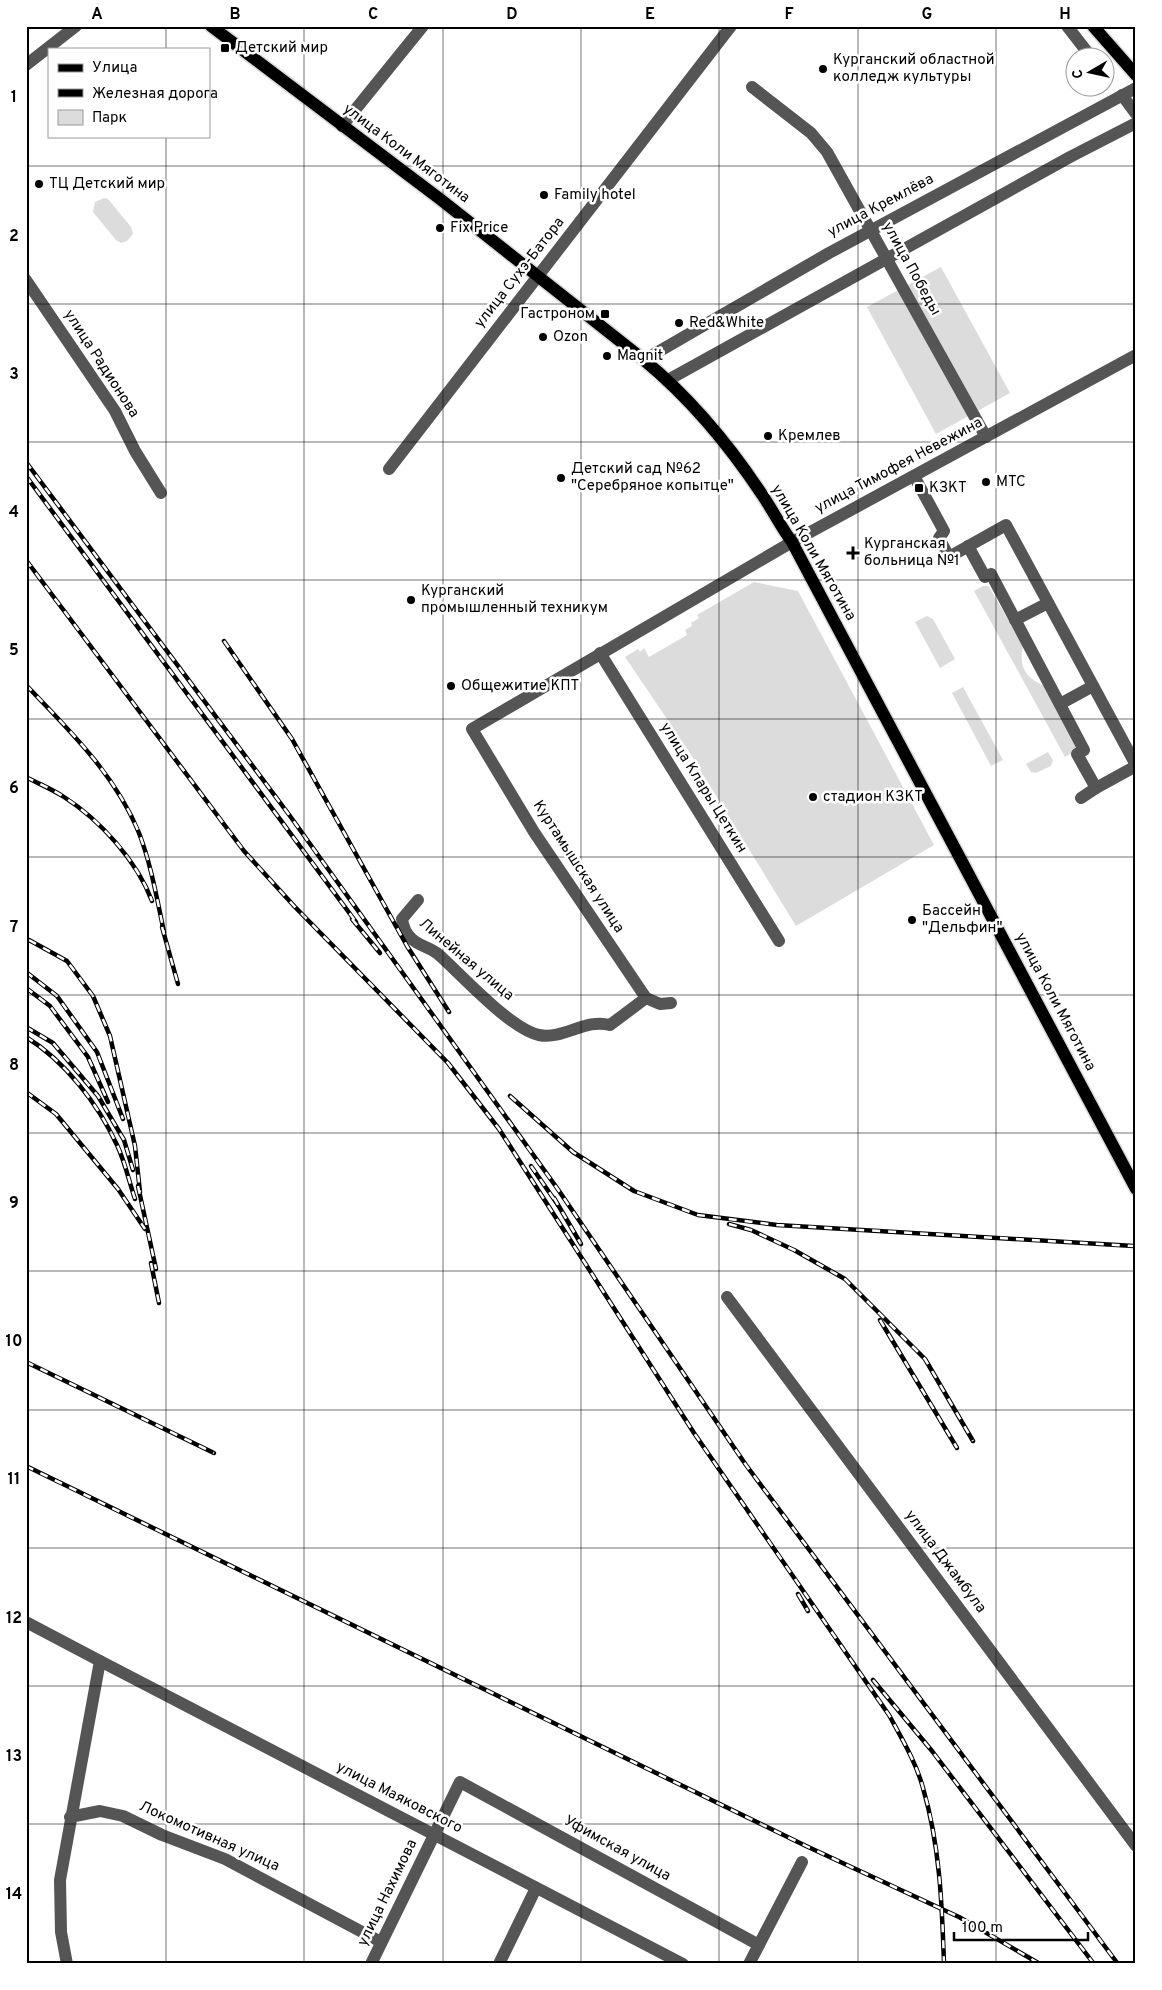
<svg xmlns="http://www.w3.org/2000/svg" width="1162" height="1990" viewBox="0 0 1162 1990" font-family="Overpass,sans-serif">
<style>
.green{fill:#dcdcdc}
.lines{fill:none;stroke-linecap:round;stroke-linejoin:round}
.major-casing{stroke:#dbdbdb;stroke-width:15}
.minor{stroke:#555;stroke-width:12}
.major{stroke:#000;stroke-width:12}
.rail-casing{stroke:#000;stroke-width:4.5}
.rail{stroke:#fff;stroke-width:2.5;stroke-dasharray:8;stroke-linecap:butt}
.grid{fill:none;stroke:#000;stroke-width:1;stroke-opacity:0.55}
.poi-dot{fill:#000;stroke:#fff;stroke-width:2}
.labels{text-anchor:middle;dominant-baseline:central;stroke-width:5;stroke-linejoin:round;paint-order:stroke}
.poi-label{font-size:15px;fill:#000;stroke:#fff;text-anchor:start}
.street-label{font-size:15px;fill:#000;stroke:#fff}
.neatline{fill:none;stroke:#000;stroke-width:2}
.grid-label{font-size:16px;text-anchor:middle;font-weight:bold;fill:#000}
</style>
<rect width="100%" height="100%" fill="#fff"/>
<g class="green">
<polygon points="104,198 108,199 131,227 133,234 127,241 121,243 116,240 93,212 95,202"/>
<polygon points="941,267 1010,393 936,434 867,307"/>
<polygon points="754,582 798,591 934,845 796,926 688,750 625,657 638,649 640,652 644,648 649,657 687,635 685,630 692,626 691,623 699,618 697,615"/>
<path d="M983,586h5l3,4 32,56c-5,20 3,33 22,40l31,61 -3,5 -8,5 -91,-166z"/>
<polygon points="927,616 933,619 955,659 940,668 915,622"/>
<polygon points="963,687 1003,760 991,766 952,693"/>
<polygon points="1048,752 1053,760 1051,766 1036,773 1031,772 1026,764"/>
</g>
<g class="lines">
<defs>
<g id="major">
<path d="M211,26l229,173 204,161c46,38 86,86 119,136 10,15 18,31 29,46l344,647"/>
<polyline points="1093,26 1136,75"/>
</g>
</defs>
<use href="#major" class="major-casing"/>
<g class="minor">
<polyline points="1067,26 1088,53"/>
<polyline points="26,65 76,26"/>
<polyline points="752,87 811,133 827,152 986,437"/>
<polyline points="1122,95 1136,114"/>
<polyline points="342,126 423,26"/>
<polyline points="26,280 115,411 135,451 161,493"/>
<polyline points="644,360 829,253 1136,88"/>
<polyline points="668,380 1070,157 1136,123"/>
<polyline points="389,469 731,26"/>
<polyline points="914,476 944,531 939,538 949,557 1006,525 1136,765"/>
<polyline points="968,546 985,577 991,574 1084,750 1077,754 1096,788"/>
<polyline points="1015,620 1048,603"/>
<polyline points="600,653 779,941"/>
<polyline points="1060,704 1093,686"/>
<polyline points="1081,798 1096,788 1136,766"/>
<path d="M418,900l-16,19c1,7 4,15 10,20 7,7 18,8 26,15 23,20 72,75 101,81 25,5 46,-17 71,-10l36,-27"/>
<polyline points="671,1003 660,1004 646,998 534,832 472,729 792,542 1136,355"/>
<polyline points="727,1297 1136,1846"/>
<polyline points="26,1622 100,1661 60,1880 61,1932 67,1964"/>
<polyline points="100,1661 683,1964"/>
<polyline points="70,1817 100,1811 123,1816 162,1835 225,1859 381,1942"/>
<polyline points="371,1964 460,1782 759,1945"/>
<polyline points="499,1964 536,1888"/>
<polyline points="749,1964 802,1862"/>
</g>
<use href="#major" class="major"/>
<defs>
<g id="rail">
<polyline points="26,462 290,816 557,1188 746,1465 1118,1964"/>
<polyline points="26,476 356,922"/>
<path d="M26,560l218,291 51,56 153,156 51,66 195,304 195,282c13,24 27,47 34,73 17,58 19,116 21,176"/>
<polyline points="224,641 292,739 407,946 449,1012"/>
<path d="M26,685c42,44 89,89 113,148 12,31 18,66 25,99"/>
<path d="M26,777c13,7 26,12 38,20 36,23 73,64 88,104"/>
<polyline points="352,919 380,953"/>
<polyline points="162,927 178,984"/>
<polyline points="29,940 67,961 93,996 110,1036 135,1146 140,1192"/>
<polyline points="26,972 57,996 97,1052 123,1119"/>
<polyline points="26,988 50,1006 88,1057 108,1102"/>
<polyline points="26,1027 53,1043 98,1096 124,1140 133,1170"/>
<path d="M26,1037c39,24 72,67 91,108 8,17 12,36 18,54"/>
<polyline points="26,1092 56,1114 118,1189 145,1229"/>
<polyline points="510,1096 573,1152 634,1191 698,1215 777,1225 1134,1246"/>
<polyline points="531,1166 558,1205"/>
<polyline points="138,1186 156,1269"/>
<polyline points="554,1198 581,1244"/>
<polyline points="729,1224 751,1230 794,1250 845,1279 925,1359 973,1441"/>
<polyline points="151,1263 159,1303"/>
<polyline points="880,1320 957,1448"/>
<polyline points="26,1362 214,1453"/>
<polyline points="26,1466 806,1846 959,1917 1040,1964"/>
<polyline points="798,1594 808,1611"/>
<polyline points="873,1680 932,1751 1094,1964"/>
</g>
</defs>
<use href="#rail" class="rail-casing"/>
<use href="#rail" class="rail"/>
</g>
<path class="grid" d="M166,26v23M304,26v1938M443,26v1938M581,26v1938M719,26v1938M858,26v1938M996,26v1938M166,136v1828M26,166h1110M26,304h1110M26,442h1110M26,580h1110M26,719h1110M26,857h1110M26,995h1110M26,1133h1110M26,1271h1110M26,1410h1110M26,1548h1110M26,1686h1110M26,1824h1110"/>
<g class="poi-dot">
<rect x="220" y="43" width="10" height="10" rx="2.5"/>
<circle cx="823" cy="69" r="5"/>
<circle cx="39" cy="184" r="5"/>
<circle cx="544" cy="195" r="5"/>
<circle cx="440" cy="228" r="5"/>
<rect x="600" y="309" width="10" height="10" rx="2.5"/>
<circle cx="679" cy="323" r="5"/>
<circle cx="543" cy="337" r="5"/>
<circle cx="607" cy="356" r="5"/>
<circle cx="768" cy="436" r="5"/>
<circle cx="561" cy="478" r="5"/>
<circle cx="986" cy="482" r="5"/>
<rect x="914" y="483" width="10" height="10" rx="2.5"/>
<path d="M850.5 545.5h5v5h5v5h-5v5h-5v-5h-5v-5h5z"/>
<circle cx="411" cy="600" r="5"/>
<circle cx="451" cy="686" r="5"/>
<circle cx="813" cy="797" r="5"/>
<circle cx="912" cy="920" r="5"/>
</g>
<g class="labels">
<g class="poi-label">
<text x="235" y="48">Детский мир</text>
<text x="833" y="60">Курганский областной<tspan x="833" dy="17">колледж культуры</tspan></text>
<text x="49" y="184">ТЦ Детский мир</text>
<text x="554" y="195">Family hotel</text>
<text x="450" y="228">Fix Price</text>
<text x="595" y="314" text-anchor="end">Гастроном</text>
<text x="689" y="323">Red&amp;White</text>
<text x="553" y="337">Ozon</text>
<text x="617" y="356">Magnit</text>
<text x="778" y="436">Кремлев</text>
<text x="571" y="469">Детский сад №62<tspan x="571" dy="17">"Серебряное копытце"</tspan></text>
<text x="996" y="482">МТС</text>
<text x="929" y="488">КЗКТ</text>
<text x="864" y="544">Курганская<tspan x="864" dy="17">больница №1</tspan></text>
<text x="421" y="591">Курганский<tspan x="421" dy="17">промышленный техникум</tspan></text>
<text x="461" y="686">Общежитие КПТ</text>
<text x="823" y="797">стадион КЗКТ</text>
<text x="922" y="911">Бассейн<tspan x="922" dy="17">"Дельфин"</tspan></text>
</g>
<g class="street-label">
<text transform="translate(406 154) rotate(37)">улица Коли Мяготина</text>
<text transform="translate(881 206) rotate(-28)">улица Кремлёва</text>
<text transform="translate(911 269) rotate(61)">улица Победы</text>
<text transform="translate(520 273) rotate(-52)">улица Сухэ-Батора</text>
<text transform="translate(101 364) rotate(57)">улица Радионова</text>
<text transform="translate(899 466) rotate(-28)">улица Тимофея Невежина</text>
<text transform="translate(813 553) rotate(60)">улица Коли Мяготина</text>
<text transform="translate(703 788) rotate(58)">улица Клары Цеткин</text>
<text transform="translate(578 867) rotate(57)">Куртамышская улица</text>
<text transform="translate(466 960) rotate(40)">Линейная улица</text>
<text transform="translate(1055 1002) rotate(62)">улица Коли Мяготина</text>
<text transform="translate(945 1562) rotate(53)">улица Джамбула</text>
<text transform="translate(399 1798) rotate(27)">улица Маяковского</text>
<text transform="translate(209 1837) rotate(24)">Локомотивная улица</text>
<text transform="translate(617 1849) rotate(29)">Уфимская улица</text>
<text transform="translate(388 1893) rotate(-64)">улица Нахимова</text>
</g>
</g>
<rect width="1162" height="1990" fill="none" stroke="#ffffff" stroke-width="55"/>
<rect x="48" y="48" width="162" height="90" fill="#ffffff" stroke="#999999"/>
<rect x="58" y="64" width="25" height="8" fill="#000000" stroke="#999999"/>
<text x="92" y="72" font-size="15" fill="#000000">Улица</text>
<rect x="58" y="89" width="25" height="8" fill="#000000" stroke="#999999"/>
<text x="92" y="98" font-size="15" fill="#000000">Железная дорога</text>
<rect x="58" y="110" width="25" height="15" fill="#dcdcdc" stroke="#999999"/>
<text x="92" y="122" font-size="15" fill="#000000">Парк</text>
<g transform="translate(1090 72) rotate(261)"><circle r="24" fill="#ffffff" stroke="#999999"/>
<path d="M0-4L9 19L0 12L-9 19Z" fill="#000000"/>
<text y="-8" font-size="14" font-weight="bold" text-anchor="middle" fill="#000000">С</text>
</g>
<path d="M954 1932v8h134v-8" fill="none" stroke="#000000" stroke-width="2.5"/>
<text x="962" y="1932" font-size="15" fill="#000000" stroke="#ffffff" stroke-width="4" paint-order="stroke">100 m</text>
<rect x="28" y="28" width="1106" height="1934" class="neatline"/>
<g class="grid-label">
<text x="97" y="19">A</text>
<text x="235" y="19">B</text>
<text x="373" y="19">C</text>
<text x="512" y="19">D</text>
<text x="650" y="19">E</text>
<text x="789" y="19">F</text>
<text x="927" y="19">G</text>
<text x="1065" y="19">H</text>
<text x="14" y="102">1</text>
<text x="14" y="241">2</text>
<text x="14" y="379">3</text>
<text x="14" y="517">4</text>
<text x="14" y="655">5</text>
<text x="14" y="793">6</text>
<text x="14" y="932">7</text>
<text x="14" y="1070">8</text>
<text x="14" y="1208">9</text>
<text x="14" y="1346">10</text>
<text x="14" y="1484">11</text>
<text x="14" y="1623">12</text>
<text x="14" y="1761">13</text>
<text x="14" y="1899">14</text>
</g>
</svg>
